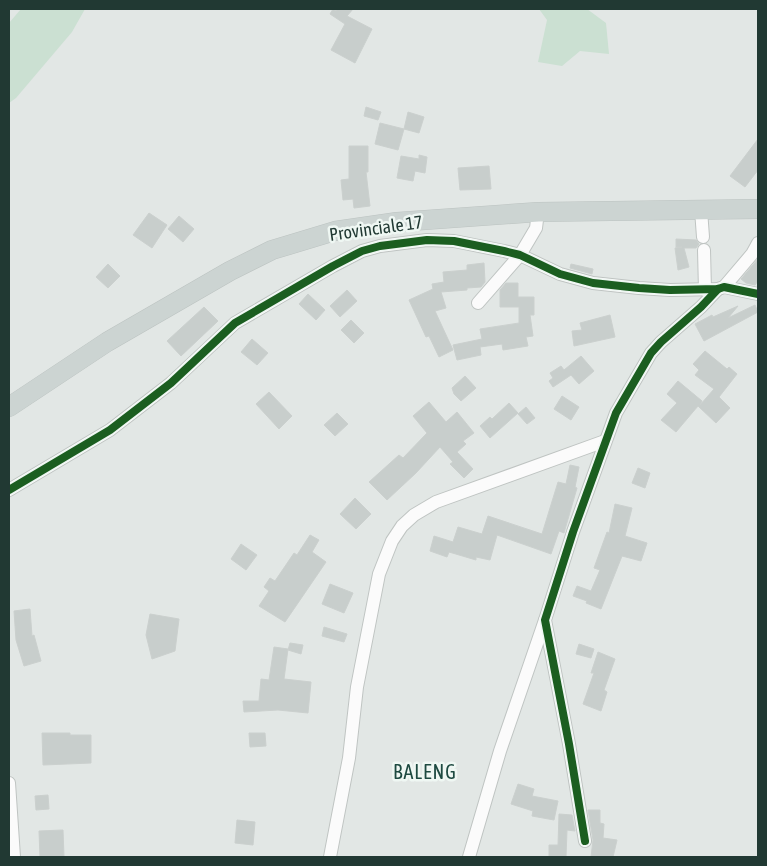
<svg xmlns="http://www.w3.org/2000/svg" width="767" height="866" viewBox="0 0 767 866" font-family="'Asap Condensed',sans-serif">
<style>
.green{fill:#cbe0d2}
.building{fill:#c8cecc;stroke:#cbd0ce}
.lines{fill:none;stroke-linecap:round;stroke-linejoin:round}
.street-casing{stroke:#bfc4c2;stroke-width:14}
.primary-casing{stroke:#bcc3c1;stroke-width:20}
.street{stroke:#fbfbfb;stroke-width:12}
.primary{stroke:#ccd4d2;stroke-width:19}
.cycleway-casing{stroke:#eff7f3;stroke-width:11}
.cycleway{stroke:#1b5e20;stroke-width:8}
.labels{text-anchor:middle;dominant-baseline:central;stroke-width:5;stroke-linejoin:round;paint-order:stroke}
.street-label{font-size:18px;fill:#213933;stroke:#eff7f3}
.quarter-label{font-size:20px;letter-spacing:1px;fill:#1e4a41;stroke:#eff7f3}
</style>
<rect width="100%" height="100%" fill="#e2e7e5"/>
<g class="green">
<polygon points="21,9 85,9 72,32 16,98 9,103 9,23"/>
<polygon points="539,9 587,9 606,23 609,54 580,51 562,66 538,62 547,20"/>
</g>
<g class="building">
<polygon points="333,9 336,11 338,9 353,9 347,16 372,29 355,63 331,50 345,24 330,14"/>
<polygon points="366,107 381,112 378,120 364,116"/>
<polygon points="408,112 424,117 419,133 404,129"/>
<polygon points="380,123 404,129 398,150 375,144"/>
<polygon points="758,139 758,170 745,187 730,176"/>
<polygon points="349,146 368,146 368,172 366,172 370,206 354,208 353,199 343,200 341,180 349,179"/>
<polygon points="419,155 427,157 425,173 415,171 413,181 397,178 401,156 419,159"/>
<polygon points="489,166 491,189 460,190 458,168"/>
<polygon points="149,213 167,225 152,248 133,235"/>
<polygon points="179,216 194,229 183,242 168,229"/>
<polygon points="676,239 696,240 699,244 696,248 684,248 689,267 678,270 675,248 682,247 676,247"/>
<polygon points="758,259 758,281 755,285 746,283 741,279"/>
<polygon points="484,263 485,282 481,287 467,288 467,290 441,292 446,308 435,311 453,350 439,357 429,336 426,337 409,300 433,289 432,284 444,282 443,272 467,270 467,265"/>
<polygon points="108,264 120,276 108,288 96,277"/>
<polygon points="571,264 593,269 592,274 570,268"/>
<polygon points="506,283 518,283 518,297 534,297 534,315 530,315 533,336 526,337 528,346 503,350 502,344 480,347 481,355 457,360 453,345 482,339 480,329 519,323 519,307 500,307 500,290"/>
<polygon points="347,290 357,301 340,317 330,306"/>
<polygon points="308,294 325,310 316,320 299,304"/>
<polygon points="755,305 758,312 704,341 695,324 712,315 713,317 738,306 728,318"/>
<polygon points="204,307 218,321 181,356 167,341"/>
<polygon points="610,315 615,337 574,346 572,331 582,330 580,323"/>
<polygon points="351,320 364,333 354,343 341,330"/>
<polygon points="252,339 268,353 257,365 241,352"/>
<polygon points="705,351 727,369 729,367 737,374 719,397 730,408 716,423 698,406 676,432 661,420 677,403 667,394 678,381 702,401 700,405 714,389 695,375 699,370 693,364"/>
<polygon points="581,356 594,371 579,384 571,375 553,387 549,381 553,378 550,373 561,366 564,370"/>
<polygon points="465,376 476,388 461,401 454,394 452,388"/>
<polygon points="269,392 292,416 279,429 256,404"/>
<polygon points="562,396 579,407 571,420 554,409"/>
<polygon points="429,402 446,422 457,412 474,433 463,441 466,444 457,452 473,469 464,478 450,464 453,462 440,447 416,473 387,500 369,482 399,455 403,458 427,433 413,416"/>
<polygon points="509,403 518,413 490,438 480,426 490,417 492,419"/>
<polygon points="526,407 535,418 527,424 518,414"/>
<polygon points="337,413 348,424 335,436 324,425"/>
<polygon points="570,465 579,467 575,487 577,488 564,533 559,531 551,554 497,535 490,560 476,557 476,560 449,552 447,557 430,551 434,536 453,542 458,527 482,534 488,516 542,534 558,482 566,484"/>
<polygon points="638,468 650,473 645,488 632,483"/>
<polygon points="355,498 371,514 356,529 340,514"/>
<polygon points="615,504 632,508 625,536 647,543 641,561 622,556 601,609 586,603 587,601 573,596 577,586 591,591 600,570 594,568 607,532 609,533"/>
<polygon points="310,535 319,540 312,552 326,562 285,622 259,606 269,591 264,587 270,578 275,581 294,553 297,555"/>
<polygon points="241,544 257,555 246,570 231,559"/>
<polygon points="330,584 353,593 344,613 322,604"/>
<polygon points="30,609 32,636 34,635 41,661 24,666 16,640 14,611"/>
<polygon points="150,614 179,619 175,651 152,659 146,635"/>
<polygon points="324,627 347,634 344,642 322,636"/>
<polygon points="290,643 303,645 301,654 288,650"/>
<polygon points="579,644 594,649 591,658 576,654"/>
<polygon points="274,647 288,649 284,679 311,682 308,713 278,710 244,712 243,701 259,701 261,679 269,680"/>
<polygon points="598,652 615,659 604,690 607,692 601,711 583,704 594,673 591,673"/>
<polygon points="42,733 70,733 70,735 91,735 91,763 43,765"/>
<polygon points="249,733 265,733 266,746 250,747"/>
<polygon points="518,784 534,789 532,796 558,801 554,820 532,816 533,811 511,804"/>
<polygon points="48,795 49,809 36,810 35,796"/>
<polygon points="588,810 600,810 600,823 604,824 603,838 617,840 613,857 591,857 593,840"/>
<polygon points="559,814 572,815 575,831 567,830 566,857 549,857 549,845 558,845"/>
<polygon points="237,820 255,822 253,845 235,843"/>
<polygon points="63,830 64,857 40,857 39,831"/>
</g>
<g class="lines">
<defs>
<g id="street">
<polyline points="701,210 703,237"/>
<polyline points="704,250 705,290"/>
<polyline points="724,287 752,254 758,243"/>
<polyline points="478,303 520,255 536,228 538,212"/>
<polyline points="9,490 110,430 171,383 235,323 333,266 362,251 380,246 427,240 454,241 504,251 520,255 560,274 593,283 639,288 670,290 718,289 724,287 758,294"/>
<polyline points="9,783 14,857"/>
<polyline points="585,841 569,744 545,620 573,532 616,413 651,353 661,342 701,307 718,289"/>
<polyline points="330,857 349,758 357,687 379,574 392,541 402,526 414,515 436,502 605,441"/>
<polyline points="469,857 500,751 545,620"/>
</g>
<polyline id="primary" points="9,407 107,342 230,271 272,250 335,231 397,222 538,212 758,209"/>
</defs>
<use href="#street" class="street-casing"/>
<use href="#primary" class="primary-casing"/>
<use href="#street" class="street"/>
<use href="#primary" class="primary"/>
<defs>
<g id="cycleway">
<polyline points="9,490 110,430 171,383 235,323 333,266 362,251 380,246 427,240 454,241 504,251 520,255 560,274 593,283 639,288 670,290 718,289 724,287 758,294"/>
<polyline points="585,841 569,744 545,620 573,532 616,413 651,353 661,342 701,307 718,289"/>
</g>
</defs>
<use href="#cycleway" class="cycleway-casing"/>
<use href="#cycleway" class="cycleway"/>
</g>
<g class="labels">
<g class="street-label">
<text transform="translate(376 228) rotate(-8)">Provinciale 17</text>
</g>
<g class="quarter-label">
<text x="425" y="771">BALENG</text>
</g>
</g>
<rect width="767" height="866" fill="none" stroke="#213933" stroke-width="20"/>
</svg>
